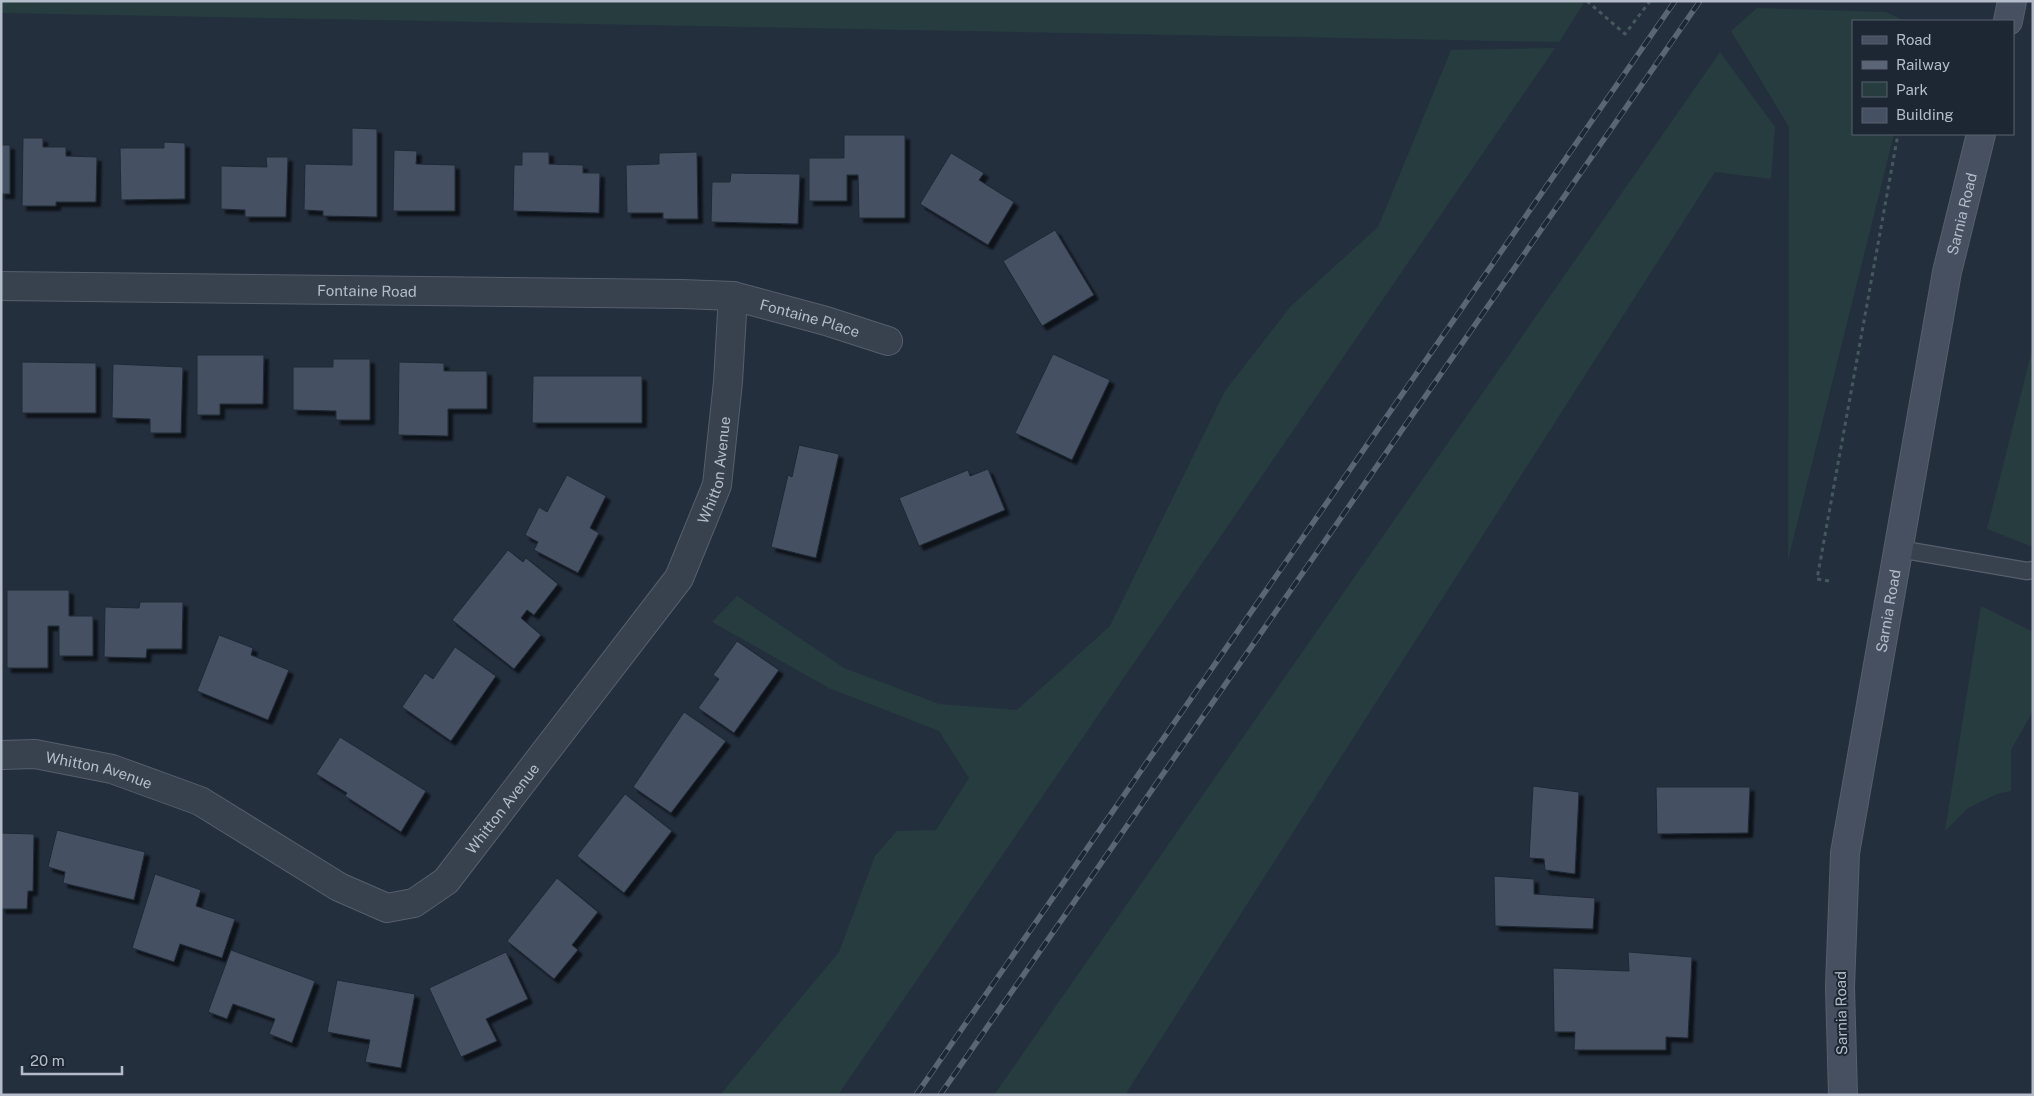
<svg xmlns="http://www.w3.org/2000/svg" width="2034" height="1096" viewBox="0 0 2034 1096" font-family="'Public Sans',sans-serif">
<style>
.green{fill:#263c3f}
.building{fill:#455162;stroke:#1f2835;filter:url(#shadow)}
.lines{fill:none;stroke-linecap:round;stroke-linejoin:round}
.service-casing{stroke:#565f6c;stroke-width:19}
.minor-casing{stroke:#565f6c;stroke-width:30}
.secondary-casing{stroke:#565f6c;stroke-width:30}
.path{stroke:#44595c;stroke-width:3;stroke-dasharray:4 4;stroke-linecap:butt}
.service{stroke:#38414e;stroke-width:16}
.minor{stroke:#38414e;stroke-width:28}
.secondary{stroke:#465061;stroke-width:28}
.rail-casing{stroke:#5a6575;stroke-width:5.5}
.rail{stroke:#1d2633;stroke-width:4;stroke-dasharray:11;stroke-linecap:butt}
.labels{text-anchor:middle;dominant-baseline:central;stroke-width:4;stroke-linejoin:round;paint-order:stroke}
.street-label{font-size:15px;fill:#b4bcc9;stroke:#1d2633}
</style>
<defs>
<filter id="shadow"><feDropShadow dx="4.5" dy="4.5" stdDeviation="1" flood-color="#0009"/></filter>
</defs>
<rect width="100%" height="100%" fill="#242f3e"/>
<g class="green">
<polygon points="1,1 1585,1 1559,42 1,13"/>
<polygon points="1757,8 1886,12 1905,21 1853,21 1853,134 1894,134 1788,560 1789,127 1731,31"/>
<polygon points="1555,48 838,1095 720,1095 839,952 875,856 897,831 936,830 969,778 939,731 829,688 712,622 737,596 844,668 939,704 1017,710 1110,626 1225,391 1291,306 1378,227 1451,50"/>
<polygon points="1720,52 1775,127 1771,179 1715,172 1125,1095 994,1095"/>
<polygon points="2033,346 2033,547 1987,529"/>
<polygon points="1981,606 2033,632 2033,711 2011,750 2011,791 1997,794 1968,808 1945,831"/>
</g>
<g class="building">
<polygon points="352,128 377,129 377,217 323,216 323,211 304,210 305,164 352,165"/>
<polygon points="844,135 905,135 905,218 859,218 858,175 847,175 847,201 809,201 809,158 844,158"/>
<polygon points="23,138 43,138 43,147 66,147 66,156 97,157 96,202 56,202 56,206 22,206"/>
<polygon points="164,142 185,143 185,199 121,200 120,148 164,148"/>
<rect x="1" y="145" width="9" height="49"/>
<polygon points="394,150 417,151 416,164 455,165 455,211 393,211"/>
<polygon points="522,152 549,152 549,164 583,165 583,173 600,173 599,213 513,211 514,165 522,165"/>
<polygon points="697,152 698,219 663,219 663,213 627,213 626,165 659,164 659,153"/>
<polygon points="951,153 984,173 979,180 1014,202 988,245 920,204"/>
<polygon points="266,157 288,157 286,217 245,217 245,210 221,209 221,166 267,167"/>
<polygon points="731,173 800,174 798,224 711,222 712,182 730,182"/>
<polygon points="1055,230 1094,295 1042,326 1003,261"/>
<polygon points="1053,354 1110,380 1072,460 1015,433"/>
<polygon points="197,355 264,355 263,404 220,404 220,415 197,415"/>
<polygon points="333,359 370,359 370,420 336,420 336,411 293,410 293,367 333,367"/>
<polygon points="22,362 96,363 96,413 22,413"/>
<polygon points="399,362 444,363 444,371 487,371 487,409 448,409 448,436 398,435"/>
<polygon points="113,364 183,367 181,433 150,433 150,419 112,418"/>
<polygon points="533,376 642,376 642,423 532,423"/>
<polygon points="799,445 839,454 816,558 771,547 788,475 792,477"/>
<polygon points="988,469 1005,510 919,546 899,498 968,470 970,476"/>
<polygon points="567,475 606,496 590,528 599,533 578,573 534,550 538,542 525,535 539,507 547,512"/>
<polygon points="508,550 523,562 526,558 558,584 534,615 527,610 521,618 541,635 514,669 452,620"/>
<polygon points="7,590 69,590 69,616 93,616 93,656 59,656 59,626 48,626 48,668 7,668"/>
<polygon points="140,602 183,602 182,649 147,649 146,658 104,657 105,607 139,608"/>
<polygon points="219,635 253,648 251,655 289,670 268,720 197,691"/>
<polygon points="737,641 779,670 734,733 698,708 719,679 713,675"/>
<polygon points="455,647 496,676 451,741 402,707 425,673 433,679"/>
<polygon points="684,712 726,741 671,813 633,787"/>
<polygon points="340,737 426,791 401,832 345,796 347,793 316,774"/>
<polygon points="1533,786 1579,792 1575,874 1545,870 1544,859 1529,858"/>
<polygon points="1656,787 1750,787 1748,833 1657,834"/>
<polygon points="625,794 672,831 624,893 577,856"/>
<polygon points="57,830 145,852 134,900 63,883 65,872 48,867"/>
<polygon points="1,833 34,834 33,891 28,891 27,909 1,909"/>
<polygon points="155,874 201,890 196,906 235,919 222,958 180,944 174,962 132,948"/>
<polygon points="1494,876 1534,879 1534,894 1595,898 1593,929 1495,926"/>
<polygon points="557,878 598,912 572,945 578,950 554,979 507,941"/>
<polygon points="231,950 315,981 292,1043 269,1034 275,1019 233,1004 227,1019 208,1012"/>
<polygon points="506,952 528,999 486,1019 497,1041 461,1057 429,988"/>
<polygon points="1628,952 1692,957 1688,1038 1666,1037 1666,1050 1574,1050 1575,1032 1554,1032 1553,968 1629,971"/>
<polygon points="337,980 415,994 401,1068 365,1062 370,1040 327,1032"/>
</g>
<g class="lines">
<defs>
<polyline id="service" points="1899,549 2027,571 2033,570"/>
<g id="minor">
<path id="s1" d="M1,286l681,8 51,2 93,25 62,20"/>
<path id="s2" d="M1,755l34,-1 77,15 88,32 139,86 48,21 27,-5 32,-22 233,-303 38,-93 11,-103 5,-86"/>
</g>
<g id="secondary">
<polyline points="2008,21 2012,1"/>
<path id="s3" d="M1843,1095l-3,-108 5,-134 102,-581 34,-138"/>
</g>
</defs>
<use href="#service" class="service-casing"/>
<use href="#minor" class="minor-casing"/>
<use href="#secondary" class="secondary-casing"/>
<g class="path">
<polyline points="1587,1 1625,34 1650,1"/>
<polyline points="1829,581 1817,579 1898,134"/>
</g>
<use href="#service" class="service"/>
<use href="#minor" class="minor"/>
<use href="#secondary" class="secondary"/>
<defs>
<g id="rail">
<polyline points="916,1095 1675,1"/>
<polyline points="940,1095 1700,1"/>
</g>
</defs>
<use href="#rail" class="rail-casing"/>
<use href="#rail" class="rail"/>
</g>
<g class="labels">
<g class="street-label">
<text stroke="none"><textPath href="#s3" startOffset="892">Sarnia Road</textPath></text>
<text stroke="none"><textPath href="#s1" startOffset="366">Fontaine Road</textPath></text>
<text stroke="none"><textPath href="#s1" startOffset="812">Fontaine Place</textPath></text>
<text stroke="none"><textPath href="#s2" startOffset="985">Whitton Avenue</textPath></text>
<text stroke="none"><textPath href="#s3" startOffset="488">Sarnia Road</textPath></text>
<text stroke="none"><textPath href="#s2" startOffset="100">Whitton Avenue</textPath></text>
<text stroke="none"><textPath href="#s2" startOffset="580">Whitton Avenue</textPath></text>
<text transform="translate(1841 1013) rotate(-91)">Sarnia Road</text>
</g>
</g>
<rect width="2034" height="1096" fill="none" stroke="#b4bcc9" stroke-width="5"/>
<rect x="1852" y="20" width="162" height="115" fill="#1d2633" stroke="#59626f"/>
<rect x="1862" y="36" width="25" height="8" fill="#465061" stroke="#59626f"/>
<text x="1896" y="45" font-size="15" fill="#b4bcc9">Road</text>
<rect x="1862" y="61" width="25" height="8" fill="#5a6575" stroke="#59626f"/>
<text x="1896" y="70" font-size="15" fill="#b4bcc9">Railway</text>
<rect x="1862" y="82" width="25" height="15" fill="#263c3f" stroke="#59626f"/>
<text x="1896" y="95" font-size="15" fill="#b4bcc9">Park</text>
<rect x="1862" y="108" width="25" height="15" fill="#455162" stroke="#59626f"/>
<text x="1896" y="120" font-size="15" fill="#b4bcc9">Building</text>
<path d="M22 1066v8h100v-8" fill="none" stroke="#b4bcc9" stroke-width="2.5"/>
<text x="30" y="1066" font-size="15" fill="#b4bcc9" stroke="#1d2633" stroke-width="4" paint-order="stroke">20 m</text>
</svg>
